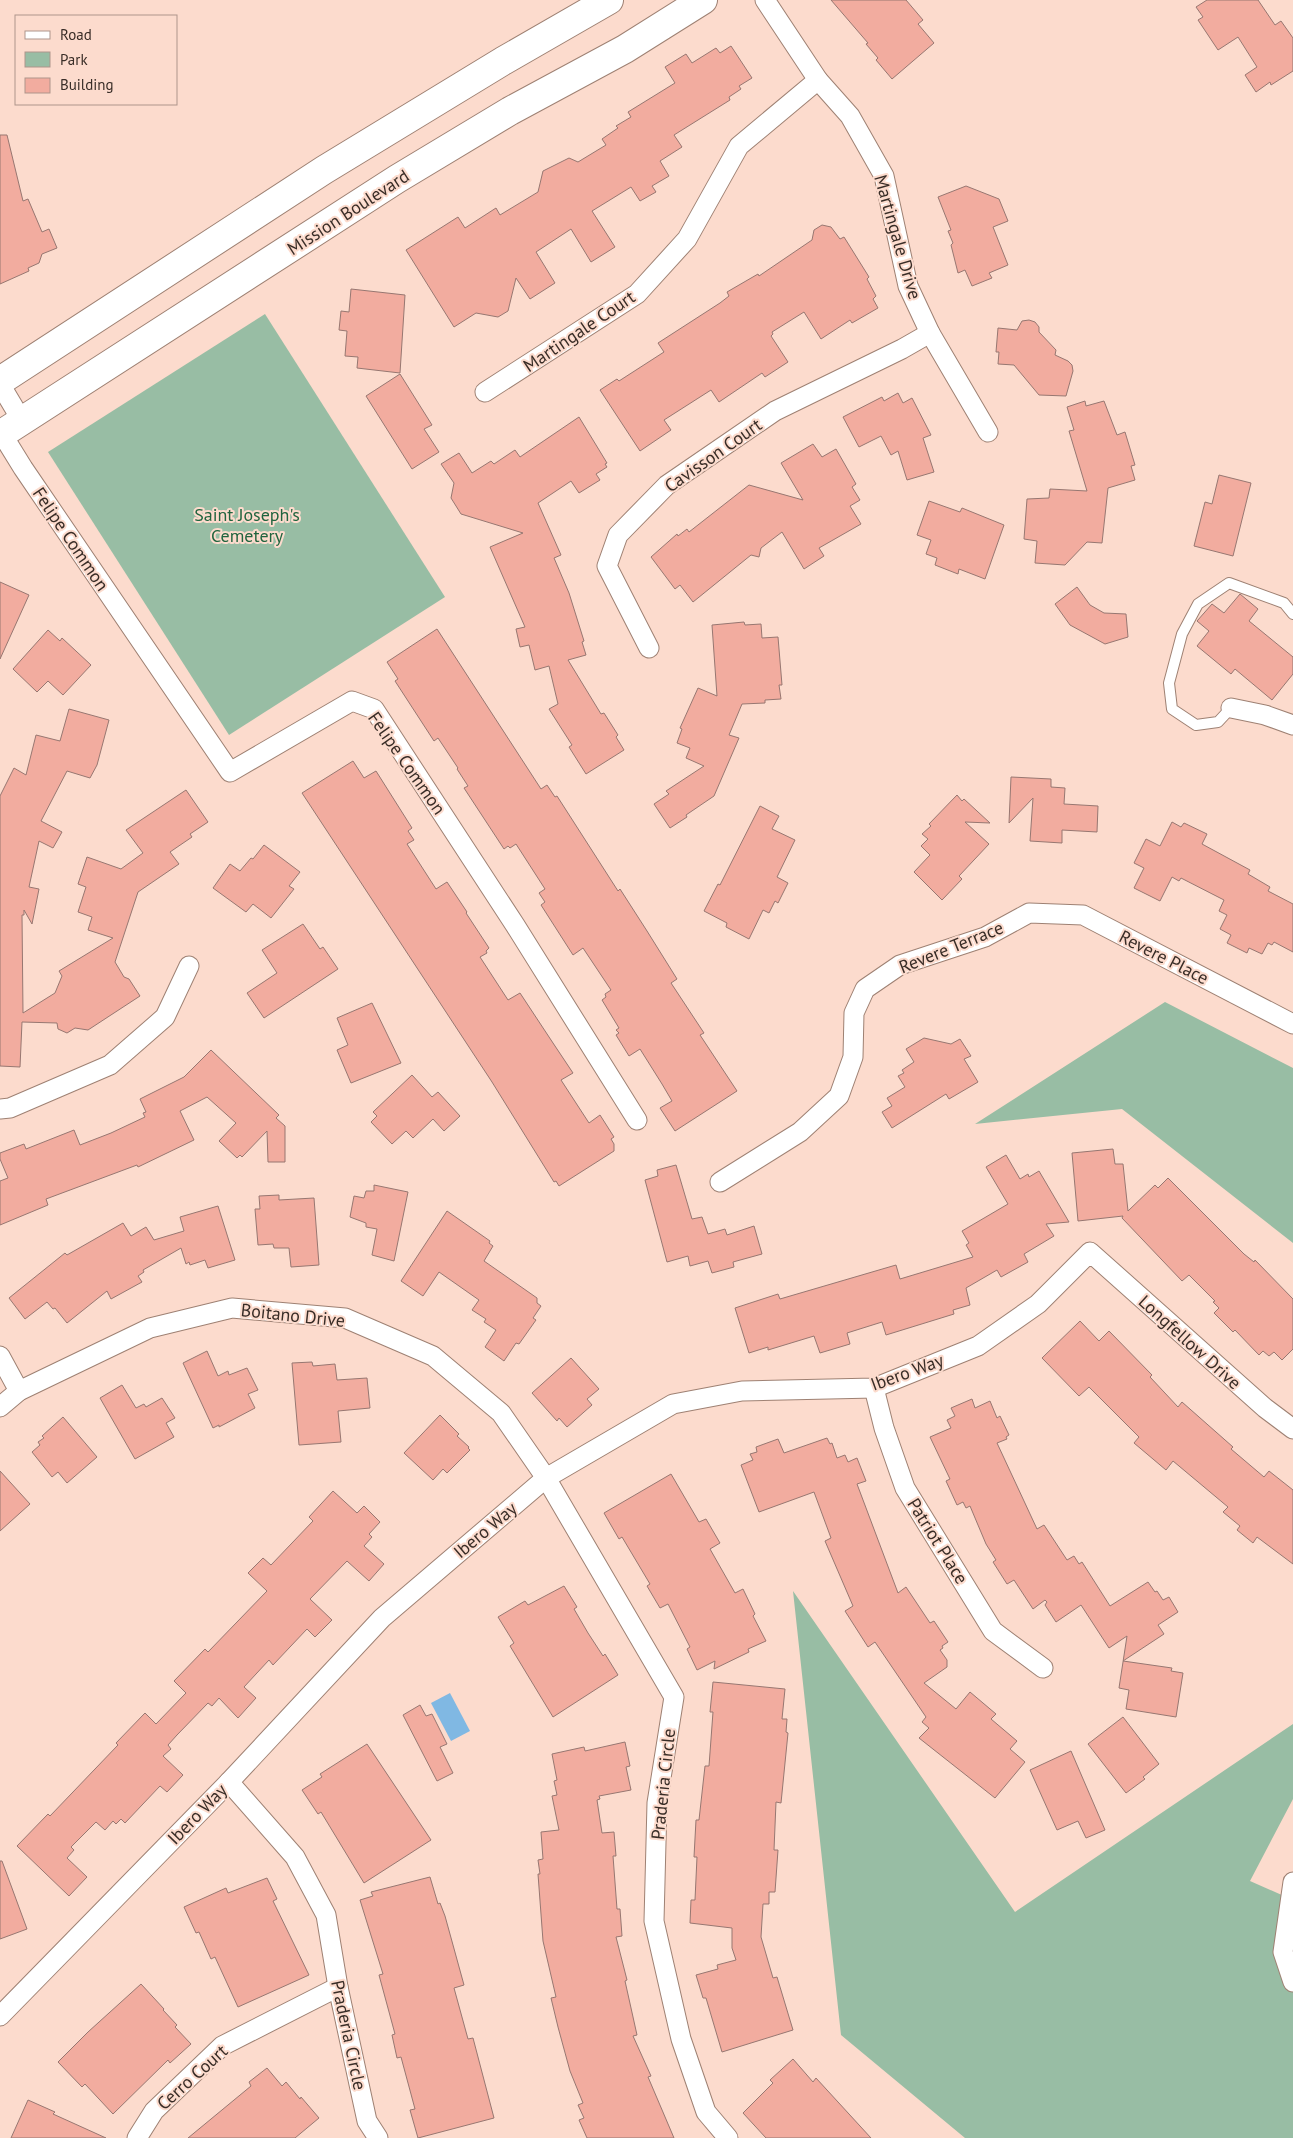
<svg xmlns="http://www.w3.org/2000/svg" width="1293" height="2138" viewBox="0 0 1293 2138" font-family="'PT Sans',sans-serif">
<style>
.green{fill:#98bda4}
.water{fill:#80b8e3}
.building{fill:#f2ac9f;stroke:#977771}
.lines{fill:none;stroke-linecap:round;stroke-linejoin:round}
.service-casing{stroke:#9e8173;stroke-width:12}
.minor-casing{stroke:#9e8173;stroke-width:21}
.primary-casing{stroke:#9e8173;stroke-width:30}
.service{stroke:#fff;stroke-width:10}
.minor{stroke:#fff;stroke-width:19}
.primary{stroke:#fff;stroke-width:28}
.labels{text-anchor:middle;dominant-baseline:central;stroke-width:4;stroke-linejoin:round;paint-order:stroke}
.street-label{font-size:18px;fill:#392d27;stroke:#fcdbcd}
.park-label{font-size:18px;fill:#20643e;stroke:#fcdbcd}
</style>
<rect width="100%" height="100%" fill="#fcdbcd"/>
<g class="green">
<polygon points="265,314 445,597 229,735 48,452"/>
<polygon points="1165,1002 1293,1068 1293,1243 1122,1109 975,1124"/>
<polygon points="793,1591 1015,1912 1293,1724 1293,1799 1250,1881 1293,1900 1293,2138 965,2138 841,2035"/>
</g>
<polygon class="water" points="450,1693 470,1731 451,1741 431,1703"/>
<g class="building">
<polygon points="831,0 906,0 923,20 918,24 934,43 892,79 876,60 878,58 866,44 868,43"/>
<polygon points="1207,0 1258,0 1275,25 1281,21 1293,38 1293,71 1271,85 1270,82 1256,92 1245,75 1257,67 1238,37 1218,50 1198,20 1203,17 1196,7"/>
<polygon points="731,46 752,78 739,86 741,89 729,97 730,100 674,135 682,147 660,161 669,176 652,186 656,192 640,201 631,187 592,211 615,247 591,262 571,229 536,252 555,283 530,299 516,278 508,311 498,317 476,313 454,327 406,250 458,217 465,228 496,208 500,215 538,192 543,171 569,158 578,162 606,145 602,139 618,128 616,126 631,117 628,112 675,83 665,67 686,54 692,63 716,48 720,53"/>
<polygon points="0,135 7,135 23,201 28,199 42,232 49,229 57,248 42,254 39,263 28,268 29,271 0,284"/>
<polygon points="966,186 999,199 1008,221 993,227 1008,265 989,273 992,278 972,286 965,270 958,273 951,245 953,243 948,231 951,230 938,197"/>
<polygon points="822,225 831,227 840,239 844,237 869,277 867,279 876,296 873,299 878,308 852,323 850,320 821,339 804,312 772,332 773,334 771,336 788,362 765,377 762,373 719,402 711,390 664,420 671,430 640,451 600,390 617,379 619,381 664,352 658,343 720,303 729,296 727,292 758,274 759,276 812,240 814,230"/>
<polygon points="351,289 405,295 400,373 357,368 358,357 345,356 347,331 339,330 341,311 349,312"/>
<polygon points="1029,320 1035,322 1039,327 1039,332 1056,350 1055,355 1068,361 1072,365 1073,371 1066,396 1039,395 1014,365 998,364 999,352 996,352 998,328 1017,330 1022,321"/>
<polygon points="400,374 432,425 424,429 439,452 412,469 366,396"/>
<polygon points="898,393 903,403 912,398 931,435 923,438 934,472 907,480 898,451 891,455 881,436 859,447 843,417 882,397 884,401"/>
<polygon points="1085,401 1086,406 1104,401 1117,435 1125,432 1135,465 1131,466 1135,480 1108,488 1102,543 1087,542 1065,565 1035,563 1037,541 1024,539 1027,499 1049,498 1050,489 1087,491 1069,431 1074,430 1067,407"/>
<polygon points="579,417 607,463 605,464 607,467 596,474 600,480 579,493 571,481 538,503 561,555 554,558 569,593 584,641 582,642 586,655 568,660 601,714 604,713 618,735 616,737 624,750 586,774 569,747 572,745 549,709 558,704 549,666 535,670 529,645 520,647 516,629 525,627 490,547 523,533 461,514 451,498 454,483 441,464 459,453 472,473 491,461 494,464 515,450 520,457"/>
<polygon points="813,444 822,457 836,449 856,484 852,487 860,500 850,506 861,524 819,548 824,556 804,569 782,532 761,548 759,557 751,555 693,602 680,585 675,589 651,557 677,534 678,536 687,529 689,532 749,485 803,500 781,463"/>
<polygon points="1219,475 1251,483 1233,556 1194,546 1205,502 1212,504"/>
<polygon points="929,501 960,512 962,508 1004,525 985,579 959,569 958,574 935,565 937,558 926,554 931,540 917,535"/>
<polygon points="0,582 29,595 0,659"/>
<polygon points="1077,587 1090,605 1104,613 1126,614 1128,637 1105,644 1070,625 1055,604"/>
<polygon points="1240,594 1258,609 1249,621 1293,657 1293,674 1272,700 1235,669 1231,674 1197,646 1209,631 1197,621 1212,604 1224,613"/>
<polygon points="744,622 745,625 761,624 762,638 778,637 782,685 779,685 781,699 765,700 765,703 742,704 729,735 739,738 714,796 686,815 687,817 670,828 654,804 669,794 666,791 704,766 686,758 690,748 677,743 682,729 680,728 698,688 717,696 712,625"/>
<polygon points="437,629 541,789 547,785 555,797 557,796 618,891 620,889 647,931 677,979 671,983 704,1033 700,1035 737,1091 675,1131 660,1108 672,1101 662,1084 640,1049 629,1056 616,1035 619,1033 616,1030 619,1028 602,1000 606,997 605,994 611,990 583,948 573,955 541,905 545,902 539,893 545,889 516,844 510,848 508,846 504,849 464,788 468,786 457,769 458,768 438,738 434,741 395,681 398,679 387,662"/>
<polygon points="48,630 60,641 62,638 91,665 63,695 48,681 37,692 13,669"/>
<polygon points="69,709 109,720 97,765 90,778 67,771 41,821 62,832 53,848 39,841 29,887 39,889 32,924 24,910 24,915 22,915 23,1013 55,993 62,976 59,971 113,938 88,930 92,917 78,912 86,887 78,884 87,857 121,869 143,853 126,830 186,790 208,822 190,834 192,837 170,852 179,864 138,892 115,962 124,977 129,979 140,996 88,1030 75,1028 67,1033 58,1029 57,1023 22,1022 20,1067 0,1066 0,796 14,768 26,775 36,735 60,741"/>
<polygon points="353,761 364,778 376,771 412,828 408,831 414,840 407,844 436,889 447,882 467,912 466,913 489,948 486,951 487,953 480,957 508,1000 520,993 553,1043 573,1073 561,1080 589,1123 600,1115 614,1137 611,1139 614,1144 614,1151 559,1186 556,1181 554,1182 492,1082 302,793"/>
<polygon points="1011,777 1051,779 1051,787 1065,788 1064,804 1098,806 1097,832 1062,830 1062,843 1030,841 1033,798 1009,823"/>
<polygon points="957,795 962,801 964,799 990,823 965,822 989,844 959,876 962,879 942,900 914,872 930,855 921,846 928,839 922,834 931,826 929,824"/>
<polygon points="760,806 779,816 772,829 795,840 777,877 788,883 778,903 775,901 769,913 763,910 749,939 726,927 727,923 704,911 718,884 720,885"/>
<polygon points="1172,822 1181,827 1184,823 1207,834 1202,844 1250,870 1248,874 1270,887 1268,891 1293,904 1293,952 1274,942 1272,945 1268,943 1262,954 1249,948 1247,953 1227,943 1231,935 1220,929 1227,915 1219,911 1224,900 1181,878 1179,881 1172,877 1160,901 1134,888 1144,868 1134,863 1146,839 1160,846"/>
<polygon points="264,845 300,872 289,886 294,889 271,918 253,904 246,912 213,888 230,864 240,871 251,858 253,859"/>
<polygon points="303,924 320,949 323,947 338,969 264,1018 247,993 277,973 262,950"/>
<polygon points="372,1003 401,1063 351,1083 337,1050 348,1045 337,1018"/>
<polygon points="924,1038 951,1044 960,1039 971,1056 964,1059 978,1082 949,1099 946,1094 892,1128 882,1112 892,1106 887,1098 905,1087 898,1076 904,1073 902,1070 914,1062 906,1049"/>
<polygon points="211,1050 279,1115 276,1118 285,1126 285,1162 268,1162 267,1131 242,1157 240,1155 237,1158 219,1141 236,1123 207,1097 180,1111 194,1140 138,1167 137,1165 46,1199 48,1205 0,1225 0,1181 8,1178 0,1159 0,1153 24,1144 26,1149 74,1130 80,1145 111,1133 145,1117 143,1113 146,1112 140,1099 184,1077"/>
<polygon points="412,1075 432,1097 438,1092 460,1116 444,1131 433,1119 413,1138 406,1131 392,1144 371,1122 377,1116 373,1112"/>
<polygon points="1113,1149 1115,1164 1123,1164 1128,1211 1155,1185 1158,1188 1168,1178 1244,1254 1254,1262 1255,1260 1293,1299 1293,1349 1282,1360 1274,1352 1269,1356 1263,1351 1259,1355 1235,1330 1233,1332 1214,1313 1219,1308 1213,1302 1215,1301 1189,1275 1182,1281 1122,1218 1123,1216 1078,1221 1072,1153"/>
<polygon points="1006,1155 1020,1179 1028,1174 1029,1177 1039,1171 1069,1222 1046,1224 1054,1236 1024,1254 1028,1262 1001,1277 997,1270 966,1288 970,1305 953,1310 954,1314 886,1335 882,1322 847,1333 850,1344 820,1353 814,1336 768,1350 768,1347 749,1353 735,1308 778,1294 780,1299 896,1265 900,1279 973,1257 966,1245 969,1243 962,1231 1008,1204 986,1167"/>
<polygon points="676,1165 692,1219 702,1217 708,1234 725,1229 727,1235 754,1226 762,1254 733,1262 734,1267 712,1273 708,1261 690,1266 688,1256 667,1262 645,1180 658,1176 657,1170"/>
<polygon points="374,1185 408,1192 394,1261 372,1255 377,1229 366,1227 366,1223 350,1217 354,1196 364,1198 366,1191 374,1191"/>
<polygon points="279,1195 279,1200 314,1198 319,1265 291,1267 289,1248 274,1248 273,1244 258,1245 255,1209 260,1209 259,1196"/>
<polygon points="218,1206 235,1260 208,1268 205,1260 190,1265 189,1262 186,1264 181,1248 143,1270 144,1272 138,1276 142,1282 111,1299 107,1291 67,1323 55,1308 53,1309 47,1302 25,1319 9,1298 65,1253 67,1255 123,1223 131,1236 146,1227 154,1240 184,1231 180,1217"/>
<polygon points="447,1211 490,1241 489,1243 493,1246 484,1261 537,1298 537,1303 541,1306 533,1318 536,1320 519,1344 516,1343 504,1361 485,1347 496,1330 484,1322 486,1319 472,1310 479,1300 439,1272 423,1296 401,1281"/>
<polygon points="1080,1321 1099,1341 1109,1331 1152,1375 1150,1377 1178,1407 1182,1402 1233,1447 1231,1449 1264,1477 1269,1471 1293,1490 1293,1564 1257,1537 1253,1543 1237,1530 1240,1526 1223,1512 1228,1507 1173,1461 1166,1470 1134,1443 1139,1437 1089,1387 1079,1396 1042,1358"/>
<polygon points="207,1351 218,1376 228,1371 229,1375 247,1368 258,1390 248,1394 255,1408 219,1427 219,1425 213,1428 183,1363"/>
<polygon points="571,1358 599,1389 587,1399 592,1405 567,1427 559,1418 557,1421 532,1393"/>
<polygon points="312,1362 313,1366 335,1364 337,1380 367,1378 370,1408 338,1411 341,1442 299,1445 292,1363"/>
<polygon points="122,1385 136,1408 144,1404 146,1407 162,1398 175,1418 166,1423 174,1437 135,1459 100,1398"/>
<polygon points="972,1399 975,1408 990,1401 997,1418 1000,1416 1009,1435 1006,1437 1007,1439 997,1443 1037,1529 1044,1525 1067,1560 1074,1556 1079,1564 1082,1562 1110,1606 1148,1582 1155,1592 1157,1591 1163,1600 1169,1597 1178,1612 1158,1625 1164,1634 1123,1661 1172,1668 1171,1671 1183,1673 1176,1717 1126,1709 1129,1690 1119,1688 1127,1636 1109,1648 1081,1605 1056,1622 1045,1605 1047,1602 1045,1600 1033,1609 1014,1580 1007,1584 993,1562 996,1560 986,1544 970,1506 966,1508 963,1502 957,1505 946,1481 950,1479 930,1437 951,1428 947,1420 955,1416 951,1408"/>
<polygon points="440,1415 459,1434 457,1436 469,1447 468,1448 470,1450 447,1473 443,1469 433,1480 404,1453"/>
<polygon points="63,1417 97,1457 67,1483 58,1472 52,1477 32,1452 40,1445 38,1442 44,1438 42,1436"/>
<polygon points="827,1438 830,1444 832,1443 837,1458 845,1455 848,1462 857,1458 866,1481 857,1484 898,1593 906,1587 930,1623 934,1621 948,1642 942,1646 943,1648 940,1650 947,1660 947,1667 924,1683 956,1709 970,1692 996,1714 991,1719 1017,1741 1010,1749 1025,1762 995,1798 919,1738 929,1728 922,1722 926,1717 875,1642 868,1647 845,1611 853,1606 825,1541 831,1538 814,1492 759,1512 741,1465 753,1460 750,1454 757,1452 756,1447 778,1439 784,1453"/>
<polygon points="0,1471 30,1504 0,1531"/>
<polygon points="671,1474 699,1522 706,1519 720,1543 710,1549 735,1593 743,1589 755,1614 753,1616 766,1641 748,1649 749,1652 714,1669 715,1661 697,1670 687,1649 690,1647 668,1604 660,1608 647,1586 650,1584 622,1537 619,1539 604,1513"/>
<polygon points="333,1491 357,1513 364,1506 380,1522 369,1534 372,1537 364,1546 384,1564 369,1581 347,1561 310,1599 332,1620 315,1637 307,1629 273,1665 269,1660 244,1687 256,1698 238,1718 219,1698 212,1706 208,1703 177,1735 168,1745 171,1749 163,1756 183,1775 167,1792 160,1786 125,1823 121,1819 116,1824 113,1821 105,1830 96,1822 71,1847 74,1850 67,1858 87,1877 69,1896 17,1846 48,1814 50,1816 118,1745 116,1743 145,1713 156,1724 186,1693 174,1681 205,1649 208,1652 267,1591 248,1573 263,1558 271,1565 313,1521 309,1517"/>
<polygon points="564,1586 577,1607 574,1609 588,1633 603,1656 605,1654 618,1675 553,1717 510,1646 514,1643 498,1617 525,1601 528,1605"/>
<polygon points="713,1682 785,1689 782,1719 787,1719 786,1732 788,1733 781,1803 776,1802 774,1850 778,1850 775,1892 769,1892 769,1904 763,1904 761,1937 773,1978 777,1977 793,2030 722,2052 706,1998 703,1998 696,1975 718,1969 717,1965 736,1960 732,1948 732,1928 690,1923 691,1900 695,1900 697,1857 694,1857 696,1820 699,1820 705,1766 709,1766 713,1712 710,1712"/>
<polygon points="420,1705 426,1716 432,1714 447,1744 440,1747 453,1773 437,1781 403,1715"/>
<polygon points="1123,1717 1159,1764 1143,1777 1145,1779 1126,1793 1088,1744"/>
<polygon points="625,1742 630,1766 626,1767 631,1790 599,1796 600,1799 597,1800 602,1833 614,1832 616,1856 613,1856 617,1909 620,1909 622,1936 616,1937 627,1980 625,1981 637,2035 633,2036 651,2076 648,2077 674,2138 587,2138 579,2120 584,2118 578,2105 583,2103 570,2071 558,2027 551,1998 556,1997 543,1941 538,1874 540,1874 538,1860 543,1859 541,1832 559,1830 552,1796 557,1795 554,1781 557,1780 552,1754 584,1747 585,1751"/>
<polygon points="367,1744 431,1840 364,1883 321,1812 318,1814 302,1790 322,1777 320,1774"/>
<polygon points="1071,1751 1105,1830 1086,1838 1078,1821 1057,1830 1030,1770"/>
<polygon points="0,1861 2,1861 27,1929 0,1939"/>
<polygon points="430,1877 438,1904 440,1903 445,1916 464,1985 454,1988 468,2039 473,2038 494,2118 418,2138 410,2110 415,2109 401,2057 397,2058 392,2035 395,2034 379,1975 383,1974 360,1900 373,1896 371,1892"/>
<polygon points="267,1878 277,1899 273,1901 309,1975 238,2007 215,1957 211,1959 199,1932 196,1933 184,1907 226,1888 228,1893"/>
<polygon points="141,1984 164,2009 163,2010 177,2025 175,2027 191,2044 170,2063 168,2060 113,2114 85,2084 82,2087 58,2062 88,2032"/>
<polygon points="793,2059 813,2082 816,2078 871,2138 766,2138 743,2113 773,2083 770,2080"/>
<polygon points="267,2068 282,2086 286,2082 300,2099 301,2097 319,2118 295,2138 188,2138 251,2086 249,2082"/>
<polygon points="28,2100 55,2112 53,2114 106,2138 11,2138"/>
</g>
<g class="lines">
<defs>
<polyline id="service" points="1231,708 1218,722 1196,725 1172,709 1169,683 1182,634 1198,604 1229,583 1284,603 1293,614"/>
<g id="minor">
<polyline points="765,0 818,80 850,116 884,176 908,286 930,333 988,432"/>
<polyline points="0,384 22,421"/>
<polyline points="485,392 637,294 687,239 739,146 818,80"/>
<polyline points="2,434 23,468 230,772 352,701 374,709 515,925 637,1120"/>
<polyline points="649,648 607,566 618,535 667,485 775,411 902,349 930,333"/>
<polyline points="1231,708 1265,715 1293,725"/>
<polyline points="0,1109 10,1108 110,1065 165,1017 189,966"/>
<polyline points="720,1182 800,1132 839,1096 853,1057 854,1013 865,989 900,965 985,937 1029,913 1083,915 1293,1024"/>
<polyline points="0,1356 19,1391"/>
<polyline points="874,1388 884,1428 905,1488 993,1631 1043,1668"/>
<polyline points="0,1407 19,1391 150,1328 232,1308 345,1318 433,1356 501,1413 546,1478 674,1697 657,1803 654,1921 681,2039 706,2112 728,2138"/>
<polyline points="229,1782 295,1857 326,1915 338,1987 367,2121 378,2138"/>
<polyline points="1293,1882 1283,1952 1293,1982"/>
<polyline points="0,2016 229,1782 382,1618 546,1478 673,1404 742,1391 874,1388 978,1346 1038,1304 1090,1252 1265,1408 1293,1429"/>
<polyline points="137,2138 154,2111 222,2046 338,1987"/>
</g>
<g id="primary">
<polyline points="0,381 324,170 503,61 609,0"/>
<polyline points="0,435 397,179 510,111 625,49 703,0"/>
</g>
</defs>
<use href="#service" class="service-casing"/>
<use href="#minor" class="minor-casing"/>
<use href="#primary" class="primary-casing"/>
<use href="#service" class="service"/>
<use href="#minor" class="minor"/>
<use href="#primary" class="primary"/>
</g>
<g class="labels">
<g class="street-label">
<text transform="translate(348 212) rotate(-33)">Mission Boulevard</text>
<text transform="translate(898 237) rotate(74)">Martingale Drive</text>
<text transform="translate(579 331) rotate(-34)">Martingale Court</text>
<text transform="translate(713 455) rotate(-35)">Cavisson Court</text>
<text transform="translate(71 539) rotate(56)">Felipe Common</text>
<text transform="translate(407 763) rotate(55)">Felipe Common</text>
<text transform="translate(951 947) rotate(-22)">Revere Terrace</text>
<text transform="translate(1164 957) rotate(27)">Revere Place</text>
<text transform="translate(293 1315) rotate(6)">Boitano Drive</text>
<text transform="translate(1190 1342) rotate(42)">Longfellow Drive</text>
<text transform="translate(907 1372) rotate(-20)">Ibero Way</text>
<text transform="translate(485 1530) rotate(-40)">Ibero Way</text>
<text transform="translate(938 1541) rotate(58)">Patriot Place</text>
<text transform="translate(663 1784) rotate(-84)">Praderia Circle</text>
<text transform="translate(197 1814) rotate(-46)">Ibero Way</text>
<text transform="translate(349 2035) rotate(78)">Praderia Circle</text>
<text transform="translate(192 2077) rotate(-42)">Cerro Court</text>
</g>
<g class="park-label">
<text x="247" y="514">Saint Joseph's<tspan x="247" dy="21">Cemetery</tspan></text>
</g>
</g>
<rect x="15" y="15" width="162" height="90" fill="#fcdbcd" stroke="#ae958b"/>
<rect x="25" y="31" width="25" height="8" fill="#ffffff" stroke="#ae958b"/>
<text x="60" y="40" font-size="15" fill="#392d27">Road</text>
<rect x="25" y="52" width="25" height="15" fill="#98bda4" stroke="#ae958b"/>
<text x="60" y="65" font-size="15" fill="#392d27">Park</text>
<rect x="25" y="78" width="25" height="15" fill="#f2ac9f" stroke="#ae958b"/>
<text x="60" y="90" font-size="15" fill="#392d27">Building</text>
</svg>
